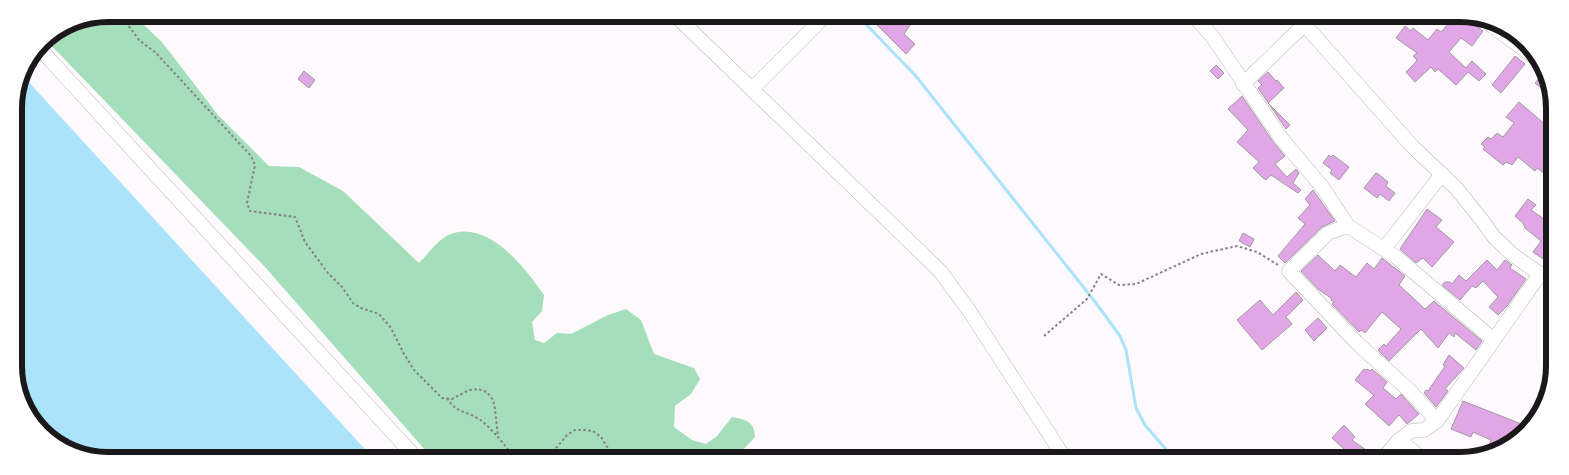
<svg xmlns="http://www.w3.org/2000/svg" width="1569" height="475" viewBox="0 0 1569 475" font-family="'Fira Sans Condensed',sans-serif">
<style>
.green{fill:#a5debb}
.water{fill:#abe4fa}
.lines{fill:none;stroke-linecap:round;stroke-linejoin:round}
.stream{stroke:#abe4fa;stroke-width:3}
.building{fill:#e1a6e6;stroke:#a09ba0}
.minor-casing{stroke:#bbb6bb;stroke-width:15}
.path{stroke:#848184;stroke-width:2;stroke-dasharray:2.5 2.5;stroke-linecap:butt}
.minor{stroke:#fff;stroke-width:14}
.rim{fill:none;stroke:#1a181a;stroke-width:6}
</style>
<rect width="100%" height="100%" fill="#fdf9fd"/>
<path class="green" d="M109,14h23l30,28 56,73 51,51 30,1 44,24 76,72c10,-10 21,-27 35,-30 37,-10 72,36 90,62l-2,16 -10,11 3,18 9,3 13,-10 14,1 37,-19 18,-6 15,11 13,34 40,14 6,11 -9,15 -16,12 -1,21 18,13 14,4 11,-8 15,-19c15,3 22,4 23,20l-13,14 -2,8h-307l-168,-192 -220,-228 28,-18z"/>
<polygon class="water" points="25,78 374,459 84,458 41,433 16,385 14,103"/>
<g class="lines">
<polyline class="stream" points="857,15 915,75 1096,303 1120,336 1126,350 1136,408 1145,425 1175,460"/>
</g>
<g class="building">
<polygon points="867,15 901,16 911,24 904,34 915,44 906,54"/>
<polygon points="1454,17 1471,17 1472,23 1483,31 1472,46 1461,38 1449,52 1466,68 1472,61 1486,74 1479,81 1468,72 1456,85 1438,69 1435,72 1431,67 1415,82 1406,72 1415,63 1417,60 1413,56 1417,53 1396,38 1405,26 1411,31 1413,28 1428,40 1437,29 1441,32"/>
<polygon points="1515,56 1525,64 1501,93 1492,85"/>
<polygon points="1216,65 1224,73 1218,79 1210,71"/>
<polygon points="304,71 315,80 309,88 298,79"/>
<polygon points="1268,72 1276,81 1277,80 1284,88 1268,103 1290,125 1286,129 1258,88 1262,85 1258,81"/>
<polygon points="1544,72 1551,86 1547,93 1535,83"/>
<polygon points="1242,96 1274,143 1285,156 1275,164 1287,177 1296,169 1299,173 1293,183 1301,190 1298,193 1271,175 1266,180 1262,177 1253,168 1259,162 1237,142 1248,130 1228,109"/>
<polygon points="1519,102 1553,131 1553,148 1547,157 1553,162 1545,174 1537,168 1535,171 1518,157 1512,165 1506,162 1503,165 1483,149 1485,147 1481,144 1488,137 1491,139 1497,133 1503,137 1514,123 1506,117"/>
<polygon points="1329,155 1331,157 1333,155 1349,167 1339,180 1330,173 1332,170 1323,163"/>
<polygon points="1377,173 1388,182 1386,186 1395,193 1389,201 1380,194 1377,198 1364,188 1375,174"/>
<polygon points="1313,190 1335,221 1322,227 1285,263 1278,256 1305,224 1298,218 1310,205 1305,199"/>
<polygon points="1528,199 1536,205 1531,210 1553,225 1553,266 1533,252 1541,241 1525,228 1523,223 1515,216"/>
<polygon points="1427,209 1442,220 1436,227 1454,242 1432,267 1423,258 1416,263 1400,249"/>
<polygon points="1243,233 1254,239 1250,247 1239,241"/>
<polygon points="1318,255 1335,271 1340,265 1356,277 1367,263 1374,269 1382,258 1405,276 1399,285 1425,309 1434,301 1482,341 1476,350 1455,333 1454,337 1449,333 1438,348 1421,329 1389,361 1378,350 1384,344 1386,346 1401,329 1382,312 1365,333 1361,330 1359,332 1332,304 1334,302 1331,300 1332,299 1318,289 1301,271"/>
<polygon points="1487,260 1497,270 1505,260 1512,265 1510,268 1526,279 1507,306 1498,315 1489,307 1498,297 1483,281 1476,288 1472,286 1460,300 1442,285 1445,282 1450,282 1452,284 1459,275 1466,281"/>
<polygon points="1296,292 1303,300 1286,317 1292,324 1262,350 1237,320 1260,300 1273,315"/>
<polygon points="1318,318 1327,328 1314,341 1305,330"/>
<polygon points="1449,355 1464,368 1445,389 1448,391 1436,407 1424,393 1426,390 1428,391 1445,366 1443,365"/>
<polygon points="1364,369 1366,370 1367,369 1370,371 1372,369 1387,382 1383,388 1396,399 1401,394 1419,414 1407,424 1399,415 1389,426 1365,404 1374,395 1355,380"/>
<polygon points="1463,401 1529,427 1523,438 1497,449 1489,445 1491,440 1473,432 1471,437 1451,429"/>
<polygon points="1344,425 1355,437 1352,440 1373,455 1368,461 1357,461 1332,438"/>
</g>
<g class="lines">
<defs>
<g id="minor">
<polyline points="675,15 940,271 968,309 1066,460"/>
<polyline points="1194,16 1212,36 1281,138 1323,188 1348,226 1396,257 1494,340"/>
<polyline points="1480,17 1537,59"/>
<polyline points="1304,24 1412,146 1457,189 1481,219 1494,237 1513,255 1540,274"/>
<polyline points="39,48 417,459"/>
<polyline points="1243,84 1312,17"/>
<polyline points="752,89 826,15"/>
<polyline points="1348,226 1328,233 1289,271 1357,343 1411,392 1437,421"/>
<polyline points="1384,249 1442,174"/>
<polyline points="1399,440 1425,461"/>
<polyline points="1381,461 1399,440 1411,431 1424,430 1437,421 1540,274 1553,281"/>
</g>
</defs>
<use href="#minor" class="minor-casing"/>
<g class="path">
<polyline points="120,14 139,40 156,53 251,156 255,165 247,203 250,211 295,217 305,242 328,273 342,287 353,303 361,308 379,314 391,328 404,354 414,370 442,398 452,399 469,390 478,389 487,392 493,400 495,409 498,437 511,453 511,459"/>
<polyline points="1044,336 1087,299 1101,274 1119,285 1136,284 1201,254 1237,246 1257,252 1278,265"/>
<path d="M447,398c9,15 17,12 30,20 8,4 14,12 21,19"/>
<polyline points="546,459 550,452 557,447 567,435 575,430 584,430 593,431 601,437 611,453 625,459"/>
</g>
<use href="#minor" class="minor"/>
</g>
<path d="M0 0H1569V475H0ZM108 22H1460A86 86 0 0 1 1546 108V366A86 86 0 0 1 1460 452H108A86 86 0 0 1 22 366V108A86 86 0 0 1 108 22Z" fill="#fff" fill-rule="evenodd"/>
<path class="rim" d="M108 22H1460A86 86 0 0 1 1546 108V366A86 86 0 0 1 1460 452H108A86 86 0 0 1 22 366V108A86 86 0 0 1 108 22Z"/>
</svg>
